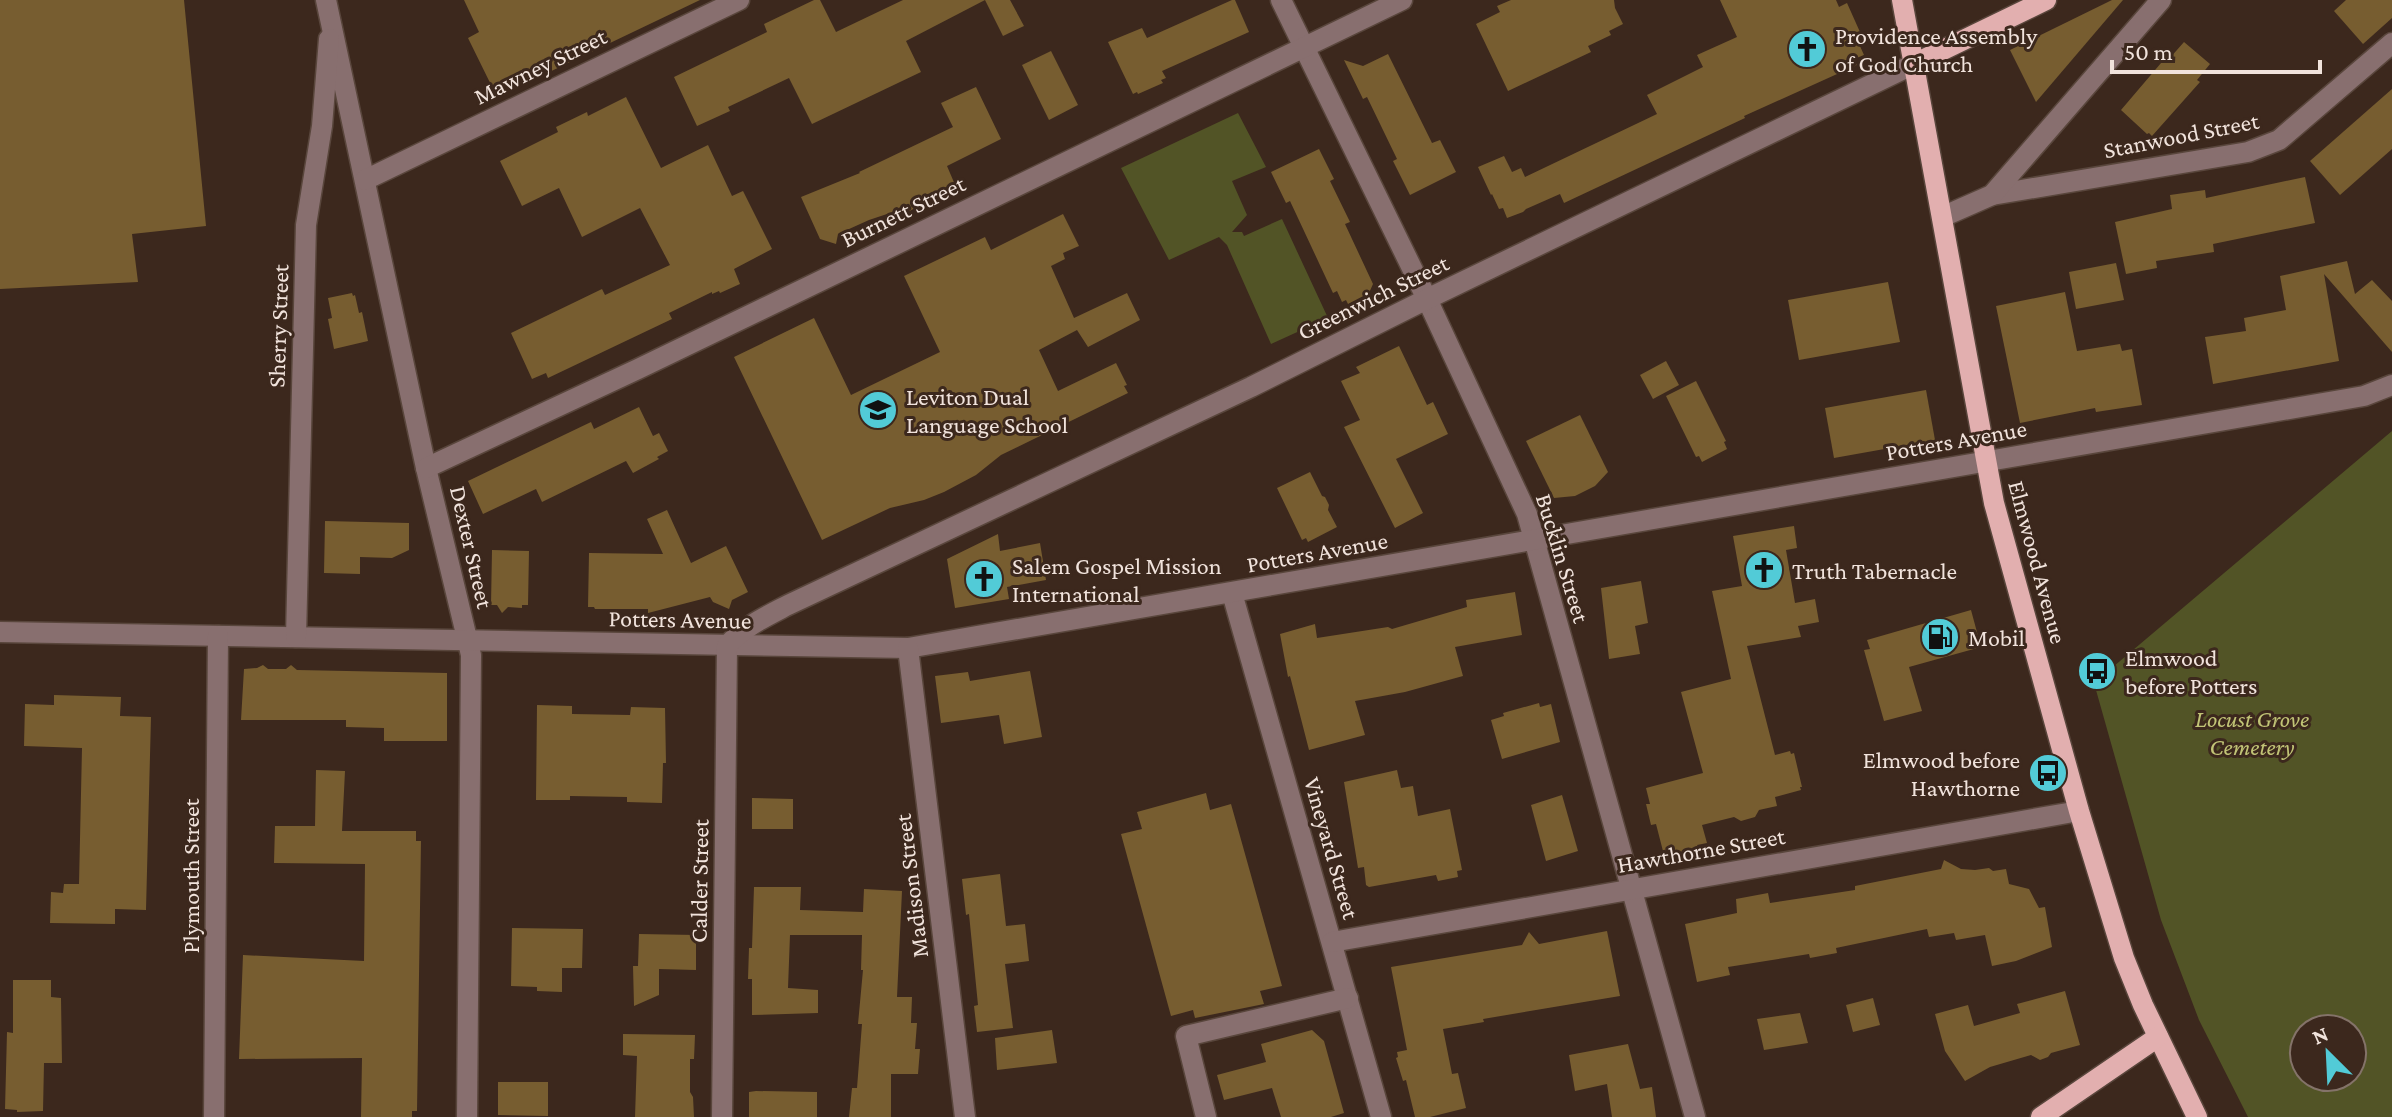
<svg xmlns="http://www.w3.org/2000/svg" width="2392" height="1117" viewBox="0 0 2392 1117" font-family="'Crimson Pro',serif">
<style>
.green{fill:#525426;fill-rule:evenodd}
.building{fill:#775d30}
.lines{fill:none;stroke-linecap:round;stroke-linejoin:round}
.minor-casing{stroke:#59463c;stroke-width:23}
.major-casing{stroke:#59463c;stroke-width:23}
.minor{stroke:#886f6f;stroke-width:20}
.major{stroke:#e2afaf;stroke-width:20}
.labels{text-anchor:middle;dominant-baseline:central;stroke-width:6;stroke-linejoin:round;paint-order:stroke}
.poi-label{font-size:24px;fill:#f1e3dc;stroke:#3c281d;text-anchor:start}
.street-label{font-size:24px;fill:#f1e3dc;stroke:#3c281d}
.park-label{font-size:24px;font-style:italic;fill:#c1c476;stroke:#3c281d}
</style>
<rect width="100%" height="100%" fill="#3c281d"/>
<g class="green">
<polygon points="1238,113 1266,167 1232,181 1247,215 1232,232 1242,232 1244,236 1282,219 1328,318 1271,344 1227,245 1219,237 1169,260 1121,168"/>
<path d="M2392,431v686h-144l-49,-97 -38,-100 -67,-237zM2352,1029v48h-48v-48z"/>
</g>
<g class="building">
<polygon points="0,0 184,0 206,226 132,234 138,282 0,289"/>
<polygon points="464,0 700,0 497,97 468,38 479,32"/>
<polygon points="814,0 820,0 836,32 903,0 1010,0 1024,26 1003,36 985,0 906,41 921,72 812,124 789,78 728,107 730,111 697,126 674,77 767,32 764,24"/>
<polygon points="1232,0 1235,0 1249,32 1162,71 1166,78 1161,80 1163,83 1138,94 1137,92 1133,94 1108,42 1142,28 1147,38"/>
<polygon points="1511,0 1614,0 1615,8 1623,24 1609,31 1611,35 1588,46 1591,52 1508,91 1476,24 1500,12 1497,6"/>
<polygon points="1720,0 1836,0 1839,7 1847,3 1864,41 1859,44 1864,55 1854,59 1857,65 1744,116 1745,118 1564,203 1560,194 1526,209 1523,212 1507,218 1503,208 1499,209 1492,194 1491,195 1478,167 1504,156 1512,172 1521,168 1525,177 1657,114 1647,95 1703,67 1697,55 1737,37"/>
<polygon points="2112,0 2123,0 2036,102 2010,50"/>
<polygon points="2346,0 2392,0 2392,18 2363,44 2334,11"/>
<polygon points="2184,42 2210,64 2197,80 2200,82 2152,136 2149,133 2147,134 2121,110 2167,56 2169,59"/>
<polygon points="1051,51 1078,105 1049,120 1022,65"/>
<polygon points="1388,54 1432,143 1440,140 1456,172 1410,195 1393,161 1397,159 1367,97 1363,99 1344,60 1363,66"/>
<polygon points="976,87 1001,139 947,166 956,187 896,218 893,212 869,220 838,234 836,244 820,239 801,197 860,173 859,172 953,127 941,103"/>
<polygon points="2392,89 2392,149 2340,195 2310,161"/>
<polygon points="626,97 661,168 708,145 732,196 743,191 772,249 734,269 740,284 720,293 719,291 712,294 712,292 669,313 672,319 548,378 546,373 532,379 511,333 602,289 605,295 670,265 640,208 582,237 559,188 522,206 500,161 558,132 556,127 587,112 588,116"/>
<polygon points="1319,149 1334,179 1330,181 1350,222 1345,224 1373,284 1369,293 1348,304 1346,300 1342,302 1337,291 1333,293 1290,201 1286,203 1271,172"/>
<polygon points="2305,177 2315,223 2213,244 2214,252 2156,261 2157,268 2126,274 2115,222 2172,209 2170,195 2205,190 2206,198"/>
<polygon points="1063,214 1079,246 1063,253 1065,259 1051,266 1074,318 1127,293 1140,320 1088,347 1077,330 1039,350 1058,391 1116,363 1127,385 1124,386 1128,393 1001,455 976,475 944,492 924,500 890,508 822,540 734,357 814,318 851,395 940,352 904,276 985,237 991,250"/>
<polygon points="2347,261 2355,294 2372,280 2392,301 2392,352 2324,274 2339,361 2213,384 2205,337 2246,331 2244,318 2286,310 2280,276"/>
<polygon points="2116,263 2124,300 2076,309 2069,272"/>
<polygon points="1888,282 1900,342 1799,360 1788,300"/>
<polygon points="2065,292 2077,351 2120,344 2122,351 2132,349 2142,405 2096,412 2095,408 2020,423 1996,306"/>
<polygon points="352,293 353,296 355,295 359,313 362,312 368,341 334,349 328,319 332,318 328,298"/>
<polygon points="1399,346 1427,405 1433,402 1448,434 1396,459 1423,513 1395,528 1344,427 1360,420 1341,381 1360,373 1356,367"/>
<polygon points="1666,361 1679,385 1653,399 1640,375"/>
<polygon points="1696,381 1726,441 1724,442 1727,449 1702,462 1699,456 1696,457 1666,396"/>
<polygon points="1926,390 1935,440 1834,458 1825,408"/>
<polygon points="639,407 653,436 659,433 668,451 657,457 659,459 633,473 626,461 542,502 536,489 483,514 468,481 591,422 594,429"/>
<polygon points="1580,415 1608,472 1595,486 1575,496 1554,498 1526,441"/>
<polygon points="1310,472 1322,496 1325,497 1329,505 1328,510 1337,527 1308,542 1306,538 1302,540 1277,488"/>
<polygon points="667,510 691,563 726,546 748,592 732,600 729,609 713,602 710,597 648,613 648,609 595,609 594,607 588,607 589,553 663,554 647,519"/>
<polygon points="325,521 409,523 409,550 392,558 360,557 360,574 324,573"/>
<polygon points="1794,526 1797,548 1786,550 1795,603 1815,599 1819,622 1798,626 1801,637 1747,646 1775,755 1790,751 1791,754 1794,753 1802,787 1800,787 1801,790 1775,797 1777,806 1759,810 1755,817 1741,821 1734,817 1702,825 1707,843 1697,845 1699,850 1669,858 1668,853 1664,855 1656,824 1651,825 1646,804 1650,804 1646,788 1703,773 1681,692 1731,679 1712,591 1742,586 1733,536"/>
<polygon points="998,534 1000,551 1040,543 1046,580 1007,587 1009,599 955,608 947,559"/>
<polygon points="492,550 529,551 528,605 522,605 522,608 508,607 502,613 497,605 491,605"/>
<polygon points="1641,581 1648,623 1635,626 1640,654 1609,659 1601,588"/>
<polygon points="1515,592 1522,635 1455,647 1463,676 1405,692 1355,701 1365,735 1309,750 1290,676 1288,677 1280,634 1315,624 1317,638 1388,627 1392,629 1467,607 1466,600"/>
<polygon points="1971,610 1981,647 1909,667 1922,711 1884,721 1864,650 1870,649 1867,640"/>
<polygon points="263,665 268,669 286,669 291,665 297,670 447,673 447,741 384,741 384,728 346,727 346,720 241,720 244,669 257,668"/>
<polygon points="1030,671 1042,737 1004,744 999,715 941,723 935,676 968,672 970,681"/>
<polygon points="54,695 121,697 120,716 151,717 146,910 115,909 115,924 50,923 51,892 63,893 64,884 79,884 82,748 24,746 25,704 54,705"/>
<polygon points="1539,703 1540,707 1551,704 1560,742 1502,759 1491,720 1504,716 1503,713"/>
<polygon points="537,705 572,706 572,714 630,715 631,707 665,708 666,763 663,763 662,803 627,802 627,797 570,796 570,800 536,800"/>
<polygon points="316,770 345,771 342,831 416,831 416,841 421,841 417,1111 412,1111 412,1117 361,1117 362,1058 239,1059 243,955 364,961 365,864 274,863 275,826 315,826"/>
<polygon points="1397,770 1401,788 1413,786 1418,816 1450,809 1462,870 1457,871 1458,877 1438,881 1436,875 1369,887 1366,885 1364,867 1358,868 1344,782"/>
<polygon points="1206,793 1210,810 1231,804 1282,986 1260,991 1264,1004 1195,1018 1193,1010 1171,1016 1121,834 1142,829 1137,812"/>
<polygon points="1562,795 1578,851 1546,861 1531,805"/>
<polygon points="752,798 793,799 793,829 752,829"/>
<polygon points="1944,860 1961,869 1975,870 1989,868 1993,871 2006,869 2009,884 2029,889 2039,908 2045,907 2052,947 2016,961 1992,966 1985,935 1956,940 1954,933 1929,937 1927,929 1836,948 1837,953 1810,958 1809,954 1728,967 1730,975 1697,982 1685,924 1737,913 1736,899 1768,893 1770,903 1855,890 1855,886 1941,869"/>
<polygon points="1000,874 1006,926 1025,924 1029,961 1005,964 1013,1028 977,1032 974,1006 978,1005 969,914 966,915 962,879"/>
<polygon points="754,887 801,887 800,910 863,912 864,889 902,891 897,997 912,997 911,1023 917,1023 915,1049 920,1049 918,1074 891,1074 891,1117 849,1117 852,1088 857,1088 862,1024 858,1024 863,970 861,970 862,935 790,935 788,988 818,990 818,1013 752,1015 752,979 748,979 749,948 752,948"/>
<polygon points="512,928 583,929 582,968 562,968 562,992 537,991 537,987 511,986"/>
<polygon points="1607,931 1620,996 1483,1019 1484,1022 1443,1029 1452,1074 1458,1073 1466,1108 1430,1117 1415,1117 1406,1080 1403,1081 1396,1058 1398,1057 1397,1052 1407,1050 1391,967 1522,945 1529,932 1539,944"/>
<polygon points="639,934 696,935 696,970 659,969 659,995 634,1006 633,966 638,966"/>
<polygon points="13,980 51,980 51,997 61,998 62,1063 44,1063 43,1111 17,1112 17,1110 5,1109 7,1032 13,1033"/>
<polygon points="2065,991 2080,1045 2051,1053 2048,1057 2040,1060 2031,1055 1990,1067 1965,1081 1945,1051 1935,1014 1968,1005 1974,1026 2020,1013 2017,1004"/>
<polygon points="1873,998 1880,1025 1853,1032 1846,1005"/>
<polygon points="1800,1013 1808,1043 1764,1050 1757,1019"/>
<polygon points="1052,1030 1057,1063 997,1070 995,1038"/>
<polygon points="1312,1030 1324,1041 1344,1113 1331,1117 1281,1117 1272,1088 1224,1100 1217,1075 1266,1062 1261,1044"/>
<polygon points="623,1034 695,1035 694,1059 690,1059 690,1092 693,1097 694,1117 635,1117 637,1056 623,1055"/>
<polygon points="1628,1044 1640,1089 1652,1087 1656,1117 1612,1117 1607,1084 1575,1091 1569,1055"/>
<polygon points="498,1082 548,1082 548,1116 498,1115"/>
<polygon points="756,1091 817,1092 817,1117 749,1117 749,1092"/>
</g>
<g class="lines">
<defs>
<g id="minor">
<polyline points="326,0 426,468 471,655 467,1117"/>
<polyline points="1281,0 1427,299 1527,514 1695,1117"/>
<polyline points="365,180 739,0"/>
<polyline points="1992,195 2248,152 2279,140 2392,43"/>
<polyline points="1942,217 1992,195 2161,0"/>
<polyline points="426,468 638,369 1402,0"/>
<polyline points="1232,593 1381,1117"/>
<polyline points="0,632 908,648 2364,396 2392,385"/>
<polyline points="296,637 306,225 322,126 329,39"/>
<polyline points="908,648 965,1117"/>
<polyline points="1332,942 2079,811"/>
<polyline points="214,1117 218,636"/>
<path d="M722,1117l5,-471c16,-19 40,-30 61,-41l463,-218 176,-88 487,-235"/>
<polyline points="1206,1117 1186,1036 1348,998"/>
</g>
<g id="major">
<polyline points="1902,0 1994,503 2079,811 2124,958 2143,1005 2197,1117"/>
<polyline points="1914,64 2046,0"/>
<polyline points="2041,1117 2158,1037"/>
</g>
</defs>
<use href="#minor" class="minor-casing"/>
<use href="#major" class="major-casing"/>
<use href="#minor" class="minor"/>
<use href="#major" class="major"/>
</g>
<defs>
<symbol id="church-disc" viewBox="-11 -11 22 22"><circle r="9.5" fill="#52cbd7" stroke="#3c281d"/><path d="M-1.2-6h2.4v3.5h3.3v2.4h-3.3V6h-2.4V-.1h-3.3v-2.4h3.3Z" fill="#111"/></symbol>
<symbol id="school-disc" viewBox="-11 -11 22 22"><circle r="9.5" fill="#52cbd7" stroke="#3c281d"/><path d="M0-5L7-2L0 1L-7-2ZM-4 1L0 2.5L4 1V4Q0 6-4 4Z" fill="#111"/></symbol>
<symbol id="fuel-disc" viewBox="-11 -11 22 22"><circle r="9.5" fill="#52cbd7" stroke="#3c281d"/><path d="M-5.5-6h7V0h2V4h1.3V-2.5L3-4.5l.8-.8L6-3V5H2.5V1h-1V6h-7ZM-4.2-4.7v3.2H.2V-4.7Z" fill="#111"/></symbol>
<symbol id="bus-disc" viewBox="-11 -11 22 22"><circle r="9.5" fill="#52cbd7" stroke="#3c281d"/><path d="M-5-6H5V4H4V6H2V4H-2V6H-4V4H-5ZM-3.5-4V0h7V-4ZM-3.5 1.2v1.5H-2V1.2ZM2 1.2v1.5H3.5V1.2Z" fill="#111"/></symbol>
</defs>
<g fill-rule="evenodd">
<use href="#church-disc" x="1785" y="27" width="44" height="44"/>
<use href="#school-disc" x="856" y="388" width="44" height="44"/>
<use href="#church-disc" x="1742" y="548" width="44" height="44"/>
<use href="#church-disc" x="962" y="557" width="44" height="44"/>
<use href="#fuel-disc" x="1918" y="615" width="44" height="44"/>
<use href="#bus-disc" x="2075" y="649" width="44" height="44"/>
<use href="#bus-disc" x="2026" y="751" width="44" height="44"/>
</g>
<g class="labels">
<g class="poi-label">
<text x="1835" y="35">Providence Assembly<tspan x="1835" dy="28">of God Church</tspan></text>
<text x="906" y="396">Leviton Dual<tspan x="906" dy="28">Language School</tspan></text>
<text x="1012" y="565">Salem Gospel Mission<tspan x="1012" dy="28">International</tspan></text>
<text x="1792" y="570">Truth Tabernacle</text>
<text x="1968" y="637">Mobil</text>
<text x="2125" y="657">Elmwood<tspan x="2125" dy="28">before Potters</tspan></text>
<text x="2020" y="759" text-anchor="end">Elmwood before<tspan x="2020" dy="28">Hawthorne</tspan></text>
</g>
<g class="street-label">
<text transform="translate(540 66) rotate(-26)">Mawney Street</text>
<text transform="translate(2181 135) rotate(-11)">Stanwood Street</text>
<text transform="translate(903 211) rotate(-26)">Burnett Street</text>
<text transform="translate(1373 297) rotate(-26)">Greenwich Street</text>
<text transform="translate(278 326) rotate(-88)">Sherry Street</text>
<text transform="translate(1956 440) rotate(-10)">Potters Avenue</text>
<text transform="translate(472 547) rotate(77)">Dexter Street</text>
<text transform="translate(1317 552) rotate(-10)">Potters Avenue</text>
<text transform="translate(1563 558) rotate(73)">Bucklin Street</text>
<text transform="translate(2038 562) rotate(75)">Elmwood Avenue</text>
<text transform="translate(680 619) rotate(1)">Potters Avenue</text>
<text transform="translate(1332 848) rotate(74)">Vineyard Street</text>
<text transform="translate(1701 850) rotate(-10)">Hawthorne Street</text>
<text transform="translate(190 876) rotate(-90)">Plymouth Street</text>
<text transform="translate(699 881) rotate(-89)">Calder Street</text>
<text transform="translate(911 886) rotate(-97)">Madison Street</text>
</g>
<g class="park-label">
<text x="2252" y="718">Locust Grove<tspan x="2252" dy="28">Cemetery</tspan></text>
</g>
</g>
<g transform="translate(2328 1053) rotate(336)"><circle r="38" fill="#3c281d" stroke="#847369" stroke-width="2"/>
<path d="M0-6L14 30L0 20L-14 30Z" fill="#52cbd7"/>
<text y="-12" font-size="22" font-weight="bold" text-anchor="middle" fill="#f1e3dc">N</text>
</g>
<path d="M2112 60v12h208v-12" fill="none" stroke="#f1e3dc" stroke-width="4"/>
<text x="2124" y="60" font-size="24" fill="#f1e3dc" stroke="#3c281d" stroke-width="6" paint-order="stroke">50 m</text>
</svg>
